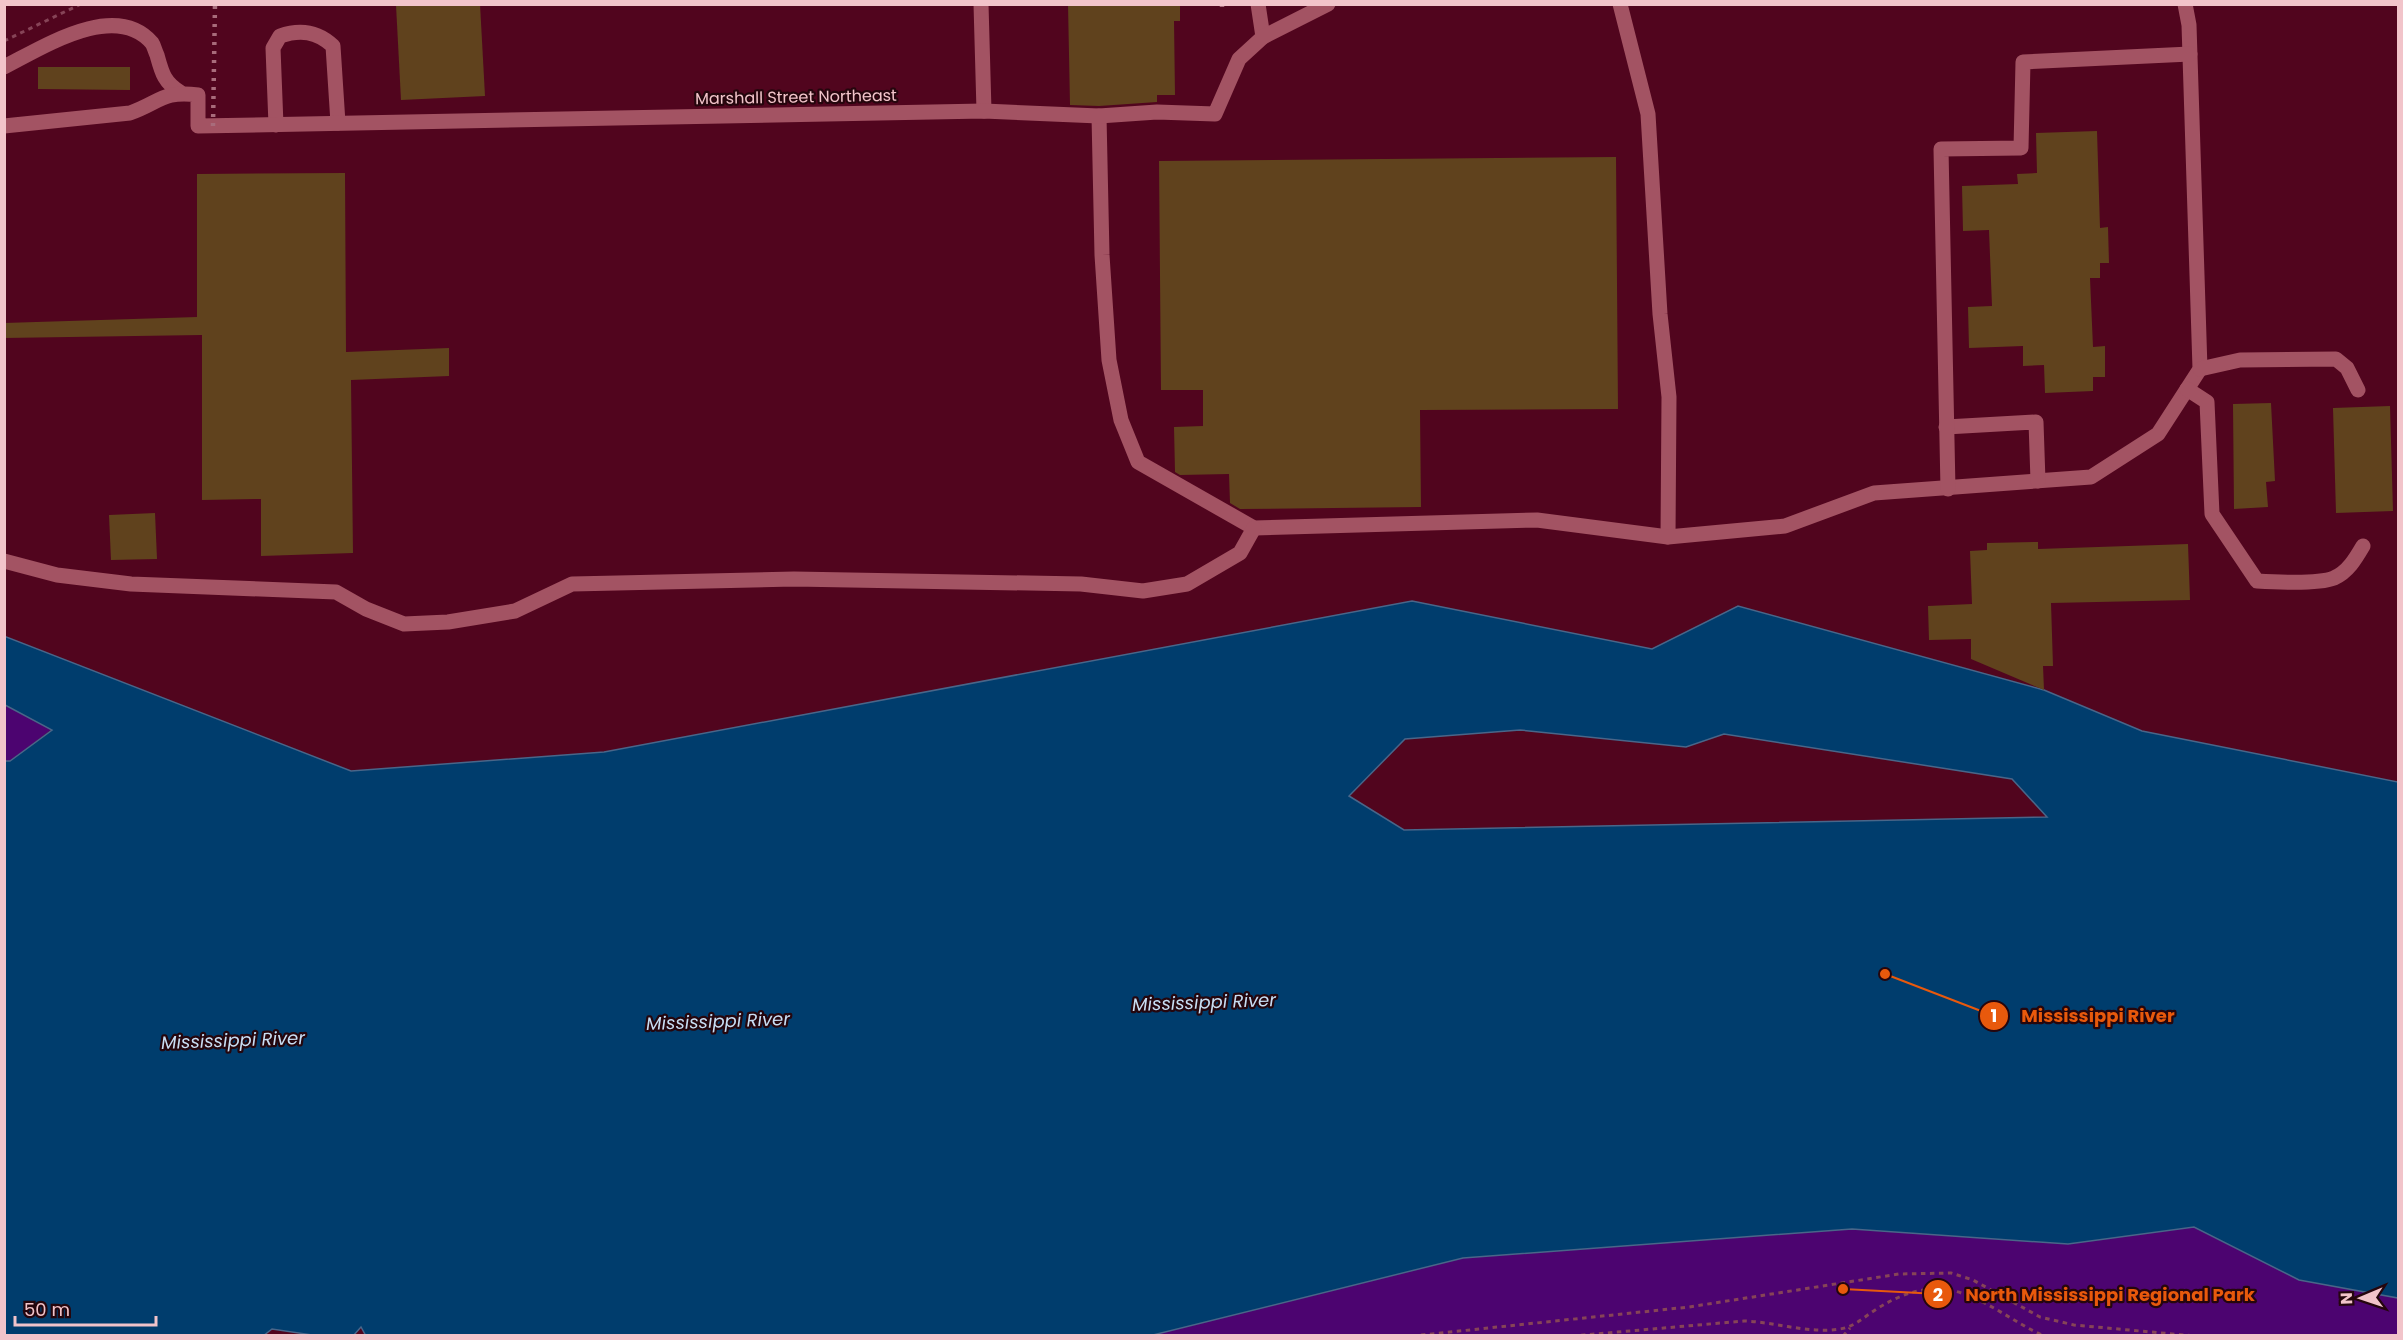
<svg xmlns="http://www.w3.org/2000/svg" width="2403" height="1340" viewBox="0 0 2403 1340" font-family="Poppins,sans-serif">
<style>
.green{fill:#4c0470}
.water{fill:#003d6d;stroke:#496689;stroke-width:1.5;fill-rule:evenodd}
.building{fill:#60421d}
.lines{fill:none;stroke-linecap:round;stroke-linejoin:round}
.path{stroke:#864457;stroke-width:3;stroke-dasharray:4.5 4.5;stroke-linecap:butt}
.minor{stroke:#a35363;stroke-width:15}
.rail{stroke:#a86c7b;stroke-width:4.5;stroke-dasharray:3 6;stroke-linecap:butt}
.labels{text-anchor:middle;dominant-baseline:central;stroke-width:4.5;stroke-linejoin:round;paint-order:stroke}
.street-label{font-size:16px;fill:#f2c4ca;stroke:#25060d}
.water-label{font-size:18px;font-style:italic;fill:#c8def4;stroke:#25060d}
.leader{fill:none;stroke:#e8590c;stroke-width:2}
.callout-dot{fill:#e8590c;stroke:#25060d;stroke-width:2}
.mark-label{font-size:18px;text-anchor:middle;font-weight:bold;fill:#fff}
.callout-label{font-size:18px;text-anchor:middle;font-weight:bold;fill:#e8590c;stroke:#25060d;stroke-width:4.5;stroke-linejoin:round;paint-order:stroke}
</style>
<rect width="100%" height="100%" fill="#51051e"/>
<g class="green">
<polygon points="4,705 52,729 10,761 5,761"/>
<polygon points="2194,1227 2299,1280 2398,1298 2398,1336 1149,1336 1463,1258 1852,1229 2068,1244"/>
</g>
<path class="water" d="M1412,601l240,48 86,-43 306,84 98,41 256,51v516l-99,-18 -105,-53 -126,17 -216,-15 -389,29 -314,78h-783l-5,-9 -8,9 -41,-1 -40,-6 -9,7 -258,-1v-574h5l42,-31 -47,-25 -1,-69 347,135 253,-19zM1520,730l166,17 38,-13 288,45 35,38 -643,13 -55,-34 56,-57z"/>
<g class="building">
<polygon points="480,4 485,96 401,100 396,5"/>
<polygon points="1068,4 1180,4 1180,21 1174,21 1175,95 1157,95 1157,102 1099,106 1070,105"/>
<polygon points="38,67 130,67 130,90 38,89"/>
<polygon points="2097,131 2100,228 2108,227 2109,263 2100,263 2100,278 2090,278 2093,347 2105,346 2105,377 2093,377 2093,391 2045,393 2044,365 2023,366 2023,346 1969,348 1968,307 1992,306 1989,230 1963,231 1962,186 2018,184 2017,174 2037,173 2036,133"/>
<polygon points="1616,157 1618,409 1420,410 1421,507 1240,509 1230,503 1229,474 1180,475 1175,472 1174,427 1203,426 1203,390 1161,390 1159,161"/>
<polygon points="345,173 346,352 449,348 449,376 351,380 353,553 261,556 261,499 202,500 202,335 4,338 4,323 197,317 197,174"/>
<polygon points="2271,403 2275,481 2266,482 2268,507 2234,509 2233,404"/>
<polygon points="2390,406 2393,511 2336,513 2333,408"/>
<polygon points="155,513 157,559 111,560 109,515"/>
<polygon points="2038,542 2038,549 2188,544 2190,600 2051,603 2053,666 2043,666 2044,690 1971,659 1971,639 1929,640 1928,606 1972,604 1970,551 1987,550 1987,543"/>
</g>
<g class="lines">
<g class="path">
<polyline points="4,41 81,4"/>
<polyline points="1412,1336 1689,1307 1899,1274 1951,1273 1973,1280 2040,1317 2074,1325 2195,1336"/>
<path d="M1572,1336l172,-15c31,1 65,13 96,8 13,-2 22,-10 32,-17 24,-16 48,-26 77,-22 32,5 65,33 95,46"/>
<polyline points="1843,1336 1850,1328"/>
</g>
<g class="minor">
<polyline points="981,4 984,111"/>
<polyline points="1258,4 1263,37"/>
<polyline points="1620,4 1648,114 1660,314 1669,397 1668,537"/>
<path d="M4,67c38,-19 111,-67 148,-24 2,3 3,8 5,12 5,18 7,27 23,37"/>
<polyline points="1099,116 1102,255 1109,360 1121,420 1138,462 1254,528 1537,520 1668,537 1785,526 1874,493 2091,477 2158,434 2200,369 2189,25 2185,4"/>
<path d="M276,125l-3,-77 7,-12c20,-7 37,-5 53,10l5,77"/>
<path d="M4,126l126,-13c29,-10 33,-23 68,-18v31l786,-15 115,5 58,-4 58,2 24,-55 24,-22 65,-33"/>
<polyline points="2200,369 2240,360 2336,359 2347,368 2358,390"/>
<path d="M2187,389l20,13 5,112 45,67c17,1 62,3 77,-3 14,-6 22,-20 29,-32"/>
<polyline points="1946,427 2036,422 2038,481"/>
<polyline points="1948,489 1941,149 2021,148 2023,62 2190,54"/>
<polyline points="4,561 57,575 131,584 336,592 366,609 404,624 448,622 515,611 572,584 794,579 1081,584 1143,591 1187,584 1240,553 1254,528"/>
</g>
<g class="rail">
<polyline points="1222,4 1222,11"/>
<polyline points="213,126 215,4"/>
</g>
</g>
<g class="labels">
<g class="street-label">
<text transform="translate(796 97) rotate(-1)">Marshall Street Northeast</text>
</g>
<g class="water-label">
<text transform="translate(1204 1002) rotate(-2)">Mississippi River</text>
<text transform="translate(718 1021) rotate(-2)">Mississippi River</text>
<text transform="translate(233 1040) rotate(-2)">Mississippi River</text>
</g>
</g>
<path class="leader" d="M1885 974L1994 1016M1843 1289L1938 1294"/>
<g class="callout-dot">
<circle cx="1885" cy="974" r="6"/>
<circle cx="1843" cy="1289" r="6"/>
<circle cx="1994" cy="1016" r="15"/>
<circle cx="1938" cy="1294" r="15"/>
</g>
<g class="mark-label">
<text x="1994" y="1022">1</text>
<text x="1938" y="1301">2</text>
</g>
<g class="callout-label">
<text x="2098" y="1022">Mississippi River</text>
<text x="2110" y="1301">North Mississippi Regional Park</text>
</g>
<rect width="2403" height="1340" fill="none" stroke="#f2c4ca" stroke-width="12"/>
<g transform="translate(2361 1298) rotate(268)" stroke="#25060d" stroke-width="4.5" paint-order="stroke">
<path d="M0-4.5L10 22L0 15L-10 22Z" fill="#f2c4ca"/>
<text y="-9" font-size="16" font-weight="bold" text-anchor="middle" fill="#f2c4ca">N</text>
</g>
<path d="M15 1316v9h141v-9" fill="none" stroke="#f2c4ca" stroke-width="3"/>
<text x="24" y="1316" font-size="18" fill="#f2c4ca" stroke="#25060d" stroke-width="4.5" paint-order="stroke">50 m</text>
</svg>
